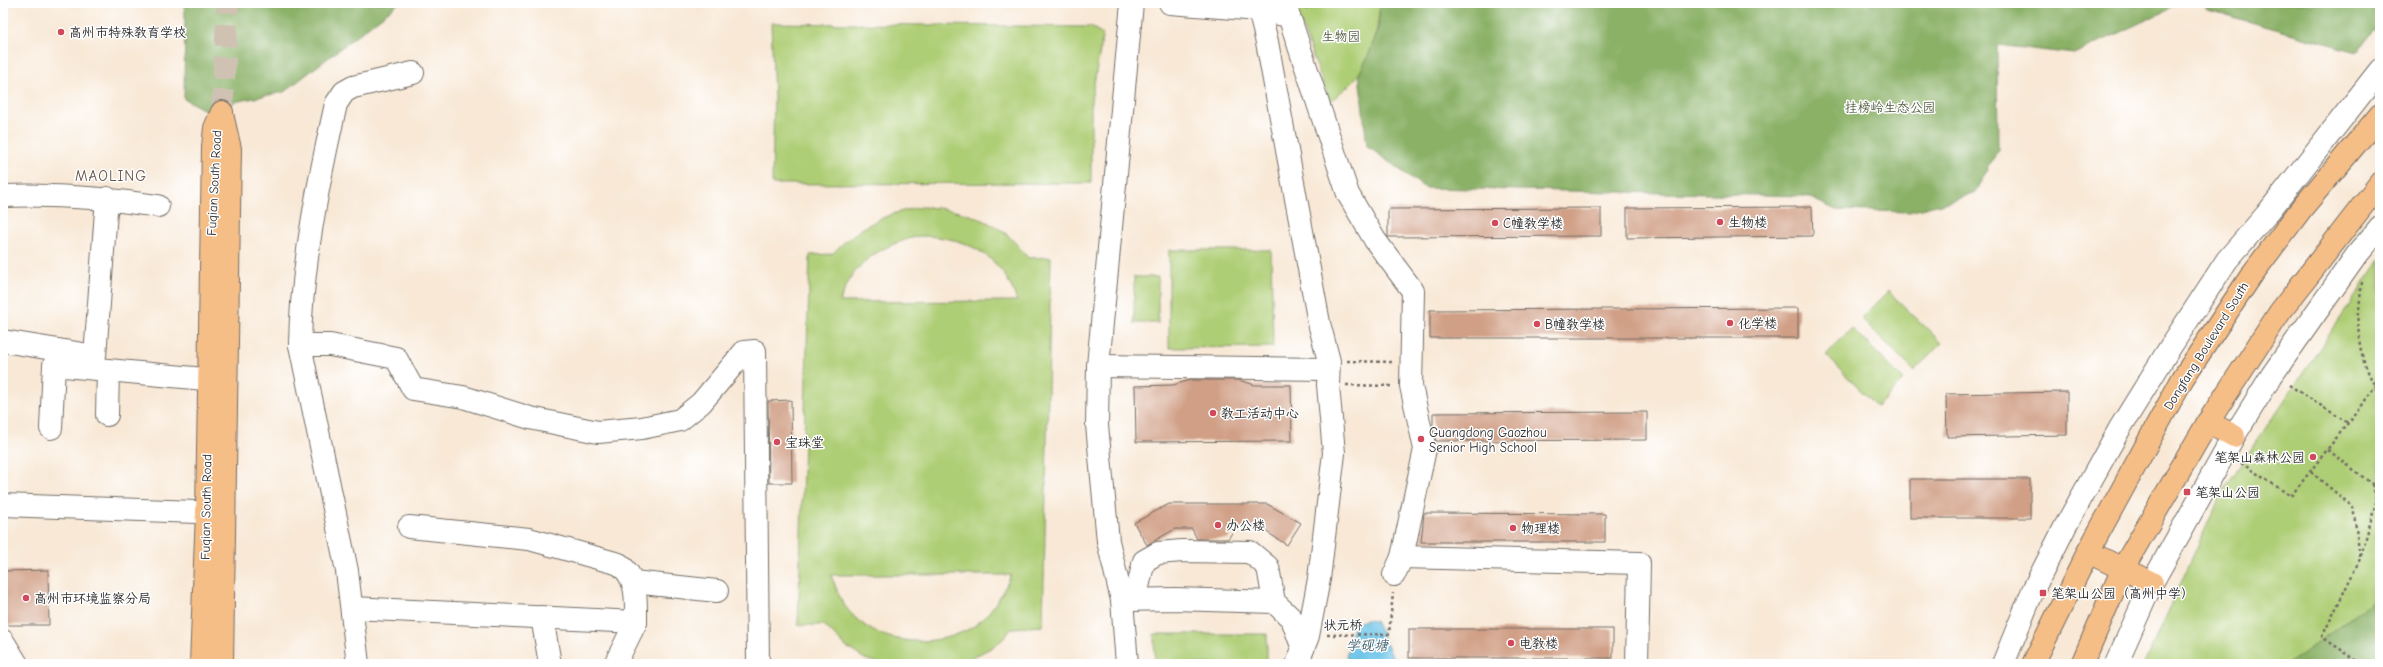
<svg xmlns="http://www.w3.org/2000/svg" width="2383" height="667" viewBox="0 0 2383 667" font-family="'Comic Neue','LXGW WenKai TC',sans-serif">
<style>
.green{fill:#aece75;stroke:#6c7c50;fill-rule:evenodd}
.forest{fill:#8ab166;stroke:#5a6e48}
.water{fill:#6ac3e7;stroke:#4a7789}
.building{fill:#d09f85}
.lines{fill:none;stroke-linecap:round;stroke-linejoin:round}
.major-tunnel{stroke:#cfc2b3;stroke-width:22;stroke-dasharray:22 11;stroke-linecap:butt}
.minor-casing{stroke:#736d66;stroke-width:24}
.major-casing{stroke:#736d66;stroke-width:24}
.path{stroke:#736d66;stroke-width:2.5;stroke-dasharray:3 3;stroke-linecap:butt}
.minor{stroke:#fff;stroke-width:22}
.major{stroke:#f6be87;stroke-width:22}
.poi-dot{fill:#d1495b;stroke:#fff;stroke-width:1.5}
.labels{text-anchor:middle;dominant-baseline:central;stroke-width:3;stroke-linejoin:round;paint-order:stroke}
.poi-label{font-size:13px;fill:#2b2b2b;stroke:#fff;text-anchor:start}
.park-label{font-size:13px;fill:#525c41;stroke:#fff}
.street-label{font-size:13px;fill:#2b2b2b;stroke:#fff}
.water-label{font-size:14px;font-style:italic;fill:#41606d;stroke:#fff}
.quarter-label{font-size:15px;letter-spacing:1px;fill:#65544a;stroke:#fff}
</style>
<rect width="100%" height="100%" fill="#fff"/>
<filter id="ink" filterUnits="userSpaceOnUse"><feTurbulence type="fractalNoise" baseFrequency=".025" numOctaves="2"/><feDisplacementMap in="SourceGraphic" scale="8" xChannelSelector="R" yChannelSelector="G"/><feConvolveMatrix kernelMatrix="1 2 1 2 8 2 1 2 1" color-interpolation-filters="sRGB"/></filter>
<filter id="wash" filterUnits="userSpaceOnUse"><feTurbulence type="fractalNoise" baseFrequency=".012" numOctaves="4" result="noise"/><feDisplacementMap in="SourceGraphic" scale="16" xChannelSelector="R" yChannelSelector="G"/><feGaussianBlur stdDeviation="0.9" result="paint"/><feColorMatrix in="noise" values="0 0 0 0 0 0 0 0 0 0 0 0 0 0 0 0 0 1.4 0 .05"/><feComposite in="paint" operator="in"/></filter>
<g filter="url(#wash)">
<rect width="100%" height="100%" fill="#f8e8d5"/>
<g class="green">
<path d="M1301,3h79c-2,25 -6,50 -21,71 -7,10 -20,19 -29,28l-33,-89z"/>
<polygon points="771,23 1091,27 1103,34 1091,100 1091,183 772,184 774,97"/>
<path d="M922,207c30,1 58,8 83,26 9,7 16,17 23,25l23,-1 -8,369 -31,2 -9,11 -12,9 -32,16h-79l-15,-5 -19,-12 -22,-22h-26l12,-370 22,-1c26,-27 53,-41 90,-47zM919,236c47,0 83,19 98,65l-177,1c12,-40 40,-56 79,-66zM831,575h180c-8,19 -24,45 -42,54 -41,21 -99,16 -126,-26 -5,-8 -8,-19 -12,-28z"/>
<polygon points="1169,250 1271,250 1273,347 1169,348"/>
<polygon points="2380,260 2380,664 2144,664 2222,492"/>
<rect x="1134" y="277" width="24" height="46"/>
<polygon points="1888,291 1942,343 1914,371 1861,318"/>
<polygon points="1852,328 1904,380 1877,407 1826,355"/>
<polygon points="1154,634 1267,634 1267,664 1155,664"/>
</g>
<g class="forest">
<polygon points="183,3 399,3 284,92 234,102 209,112 184,99 185,11"/>
<polygon points="1380,3 2182,3 2074,54 1997,45 1998,150 1975,192 1952,201 1909,212 1836,210 1806,196 1425,188 1367,146 1359,74 1369,54 1378,29"/>
<polygon points="2203,3 2380,3 2380,23 2357,52 2208,10"/>
<polygon points="2380,592 2380,664 2288,664 2370,604"/>
</g>
<polygon class="water" points="1365,620 1375,621 1396,664 1352,664 1346,657 1353,625"/>
<g id="blocks">
<g class="building">
<polygon points="1812,207 1813,236 1627,238 1627,208"/>
<polygon points="1601,208 1601,236 1388,237 1388,209"/>
<polygon points="1798,308 1798,338 1430,338 1430,310"/>
<polygon points="1190,380 1238,380 1255,385 1291,385 1292,441 1136,442 1135,386 1173,385"/>
<polygon points="2067,392 2067,435 1947,437 1946,394"/>
<polygon points="791,400 792,483 769,483 768,401"/>
<polygon points="1647,412 1647,440 1436,441 1433,429 1433,413"/>
<rect x="1910" y="479" width="120" height="39"/>
<polygon points="1169,504 1267,504 1301,523 1287,545 1262,529 1235,528 1228,539 1197,539 1192,529 1175,529 1147,545 1134,523"/>
<polygon points="1424,513 1605,514 1605,542 1421,542"/>
<polygon points="48,570 49,625 3,625 3,571"/>
<rect x="1409" y="629" width="204" height="29"/>
</g>
</g>
</g>
<g filter="url(#ink)">
<use href="#blocks" fill-opacity="0" stroke="#736d66" stroke-width="1"/>
<g class="lines">
<polyline class="major-tunnel" points="222,112 228,3"/>
<defs>
<g id="minor">
<polyline points="1170,3 1259,10 1289,16 1348,194 1375,240 1413,291 1411,386 1425,449 1402,557 1394,575"/>
<polyline points="1259,10 1267,42 1319,323 1329,361 1328,385 1334,453 1319,579 1308,636 1297,664"/>
<path d="M3,196c52,-2 103,2 155,10"/>
<polyline points="3,341 83,354"/>
<polyline points="300,345 330,345 396,358 413,389 463,397 530,418 598,432 642,428 680,420 701,403 744,352 755,351 758,664"/>
<polyline points="95,356 107,198"/>
<polyline points="1098,366 1328,369"/>
<polyline points="107,415 108,371"/>
<polyline points="51,428 54,365 226,381"/>
<polyline points="3,505 224,513"/>
<polyline points="1402,557 1639,563 1637,664"/>
<polyline points="633,582 717,591"/>
<polyline points="1122,600 1174,599 1274,602 1292,619 1303,649"/>
<polyline points="1135,600 1144,561 1158,553 1182,551 1250,552 1268,567 1274,602"/>
<path d="M352,608l284,14c0,-23 2,-44 -17,-58l-90,-25 -120,-12"/>
<polyline points="542,617 550,664"/>
<polyline points="3,641 17,664"/>
<path d="M358,664l-11,-93 -47,-226c1,-77 19,-166 36,-241l8,-12 9,-5 60,-14"/>
<polyline points="615,664 636,622"/>
<polyline points="1127,664 1122,600 1108,541 1097,425 1098,366 1132,3"/>
<polyline points="2003,664 2034,588 2065,527 2120,428 2169,349 2227,260 2266,215 2380,70"/>
<polyline points="2116,664 2152,583 2234,436 2272,375 2356,256 2380,227"/>
</g>
<g id="major">
<polyline points="2208,422 2234,436"/>
<polyline points="2088,552 2152,583"/>
<polyline points="201,664 207,512 213,147 215,128 222,112"/>
<polyline points="222,664 230,149 222,114"/>
<polyline points="2033,664 2088,552 2183,378 2253,273 2302,208 2380,115"/>
<polyline points="2082,664 2123,568 2208,422 2280,312 2380,183"/>
</g>
</defs>
<use href="#minor" class="minor-casing"/>
<use href="#major" class="major-casing"/>
<g class="path">
<polyline points="1305,8 1314,6"/>
<path d="M2362,282c-6,49 -7,70 18,113"/>
<polyline points="1347,361 1392,362"/>
<polyline points="1346,385 1391,386"/>
<polyline points="2289,385 2348,423"/>
<polyline points="2328,450 2372,484 2380,486"/>
<path d="M2241,463l50,33 57,-73c13,-12 19,-29 32,-42"/>
<polyline points="2311,472 2353,507 2360,557"/>
<polyline points="1327,635 1389,634 1393,593"/>
<polyline points="2362,664 2322,637 2360,559 2377,499 2372,484"/>
</g>
<use href="#minor" class="minor"/>
<use href="#major" class="major"/>
</g>
</g>
<g class="poi-dot">
<circle cx="61" cy="32" r="4"/>
<circle cx="1720" cy="222" r="4"/>
<circle cx="1495" cy="223" r="4"/>
<circle cx="1730" cy="323" r="4"/>
<circle cx="1537" cy="324" r="4"/>
<circle cx="1213" cy="413" r="4"/>
<circle cx="1421" cy="439" r="4"/>
<circle cx="777" cy="442" r="4"/>
<circle cx="2313" cy="457" r="4"/>
<rect x="2183" y="488" width="8" height="8" rx="2"/>
<circle cx="1218" cy="525" r="4"/>
<circle cx="1513" cy="528" r="4"/>
<rect x="2039" y="589" width="8" height="8" rx="2"/>
<circle cx="26" cy="598" r="4"/>
<circle cx="1511" cy="643" r="4"/>
</g>
<g class="labels">
<g class="poi-label">
<text x="69" y="32">高州市特殊教育学校</text>
<text x="1728" y="222">生物楼</text>
<text x="1503" y="223">C幢教学楼</text>
<text x="1738" y="323">化学楼</text>
<text x="1545" y="324">B幢教学楼</text>
<text x="1221" y="413">教工活动中心</text>
<text x="1429" y="432">Guangdong Gaozhou<tspan x="1429" dy="15">Senior High School</tspan></text>
<text x="785" y="442">宝珠堂</text>
<text x="2305" y="457" text-anchor="end">笔架山森林公园</text>
<text x="2195" y="492">笔架山公园</text>
<text x="1226" y="525">办公楼</text>
<text x="1521" y="528">物理楼</text>
<text x="2051" y="593">笔架山公园（高州中学）</text>
<text x="34" y="598">高州市环境监察分局</text>
<text x="1519" y="643">电教楼</text>
</g>
<g class="park-label">
<text x="1341" y="36">生物园</text>
<text x="1890" y="107">挂榜岭生态公园</text>
</g>
<g class="street-label">
<text transform="translate(214 183) rotate(-87)">Fuqian South Road</text>
<text transform="translate(2206 346) rotate(-58)">Dongfang Boulevard South</text>
<text transform="translate(206 507) rotate(-89)">Fuqian South Road</text>
<text transform="translate(1343 625) rotate(-1)">状元桥</text>
</g>
<g class="water-label">
<text x="1367" y="645">学砚塘</text>
</g>
<g class="quarter-label">
<text x="111" y="176">MAOLING</text>
</g>
</g>
<rect width="2383" height="667" fill="none" stroke="#fff" stroke-width="16"/>
</svg>
